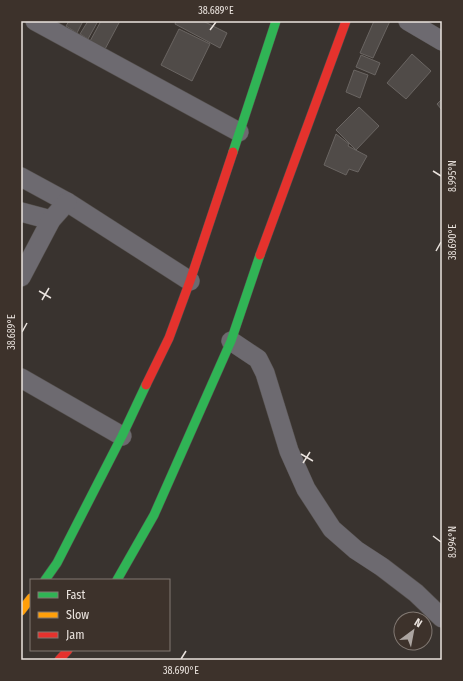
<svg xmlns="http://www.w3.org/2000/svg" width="463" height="681" viewBox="0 0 463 681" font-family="'Fira Sans Condensed',sans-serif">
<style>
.building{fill:#504b48;stroke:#6a6562}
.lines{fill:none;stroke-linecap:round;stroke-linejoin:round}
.street-casing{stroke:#544f4c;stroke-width:20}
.fast-casing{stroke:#544f4c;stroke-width:10}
.slow-casing{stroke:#544f4c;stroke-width:10}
.jam-casing{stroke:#544f4c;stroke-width:10}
.street{stroke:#6d6a70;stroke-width:19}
.fast{stroke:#30b455;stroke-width:9}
.slow{stroke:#ff9f0a;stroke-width:9}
.jam{stroke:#e5322d;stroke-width:9}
.ticks{fill:none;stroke:#eae3de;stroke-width:1.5}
.neatline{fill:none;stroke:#eae3de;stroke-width:1.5}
.ticks-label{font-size:10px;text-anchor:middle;fill:#eae3de}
</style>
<rect width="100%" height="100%" fill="#39332f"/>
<g class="building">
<polygon points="69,21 83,21 77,33 66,26"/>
<polygon points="88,21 98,21 88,39 80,34"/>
<polygon points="101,21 120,21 104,51 89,43"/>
<polygon points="176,21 203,21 227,33 220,48 175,24"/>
<polygon points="374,21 390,21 373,58 360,53"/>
<polygon points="179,29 210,44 192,81 161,65"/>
<polygon points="412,54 431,71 406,99 387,83"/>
<polygon points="361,55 380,63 375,75 356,67"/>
<polygon points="354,70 368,75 360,98 346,92"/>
<polygon points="442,99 442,110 437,104"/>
<polygon points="359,107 379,126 356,150 336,130"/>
<polygon points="336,134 349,144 348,146 367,156 358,172 349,169 346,175 324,165"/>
</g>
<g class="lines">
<defs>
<g id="street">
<polyline points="35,21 239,132"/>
<polyline points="408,21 442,41"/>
<polyline points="21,177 67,202 190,281"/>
<polyline points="21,212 51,220"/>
<polyline points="21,277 51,220 67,202"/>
<polyline points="231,341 258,359 265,373 289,451 306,489 332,529 356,550 382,567 416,593 442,618"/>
<polyline points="21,378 122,436"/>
</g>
<g id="fast">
<polyline points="233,152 276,21"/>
<polyline points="45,580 57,563 122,436 146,385"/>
<polyline points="117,580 154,515 231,341 260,255"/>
</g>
<polyline id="slow" points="21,611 31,598"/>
<g id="jam">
<polyline points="260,255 346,21"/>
<polyline points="146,385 169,338 190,281 233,152"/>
<polyline points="59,660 68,650"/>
</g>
</defs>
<use href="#street" class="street-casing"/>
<use href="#fast" class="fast-casing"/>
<use href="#slow" class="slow-casing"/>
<use href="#jam" class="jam-casing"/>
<use href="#street" class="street"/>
<use href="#fast" class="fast"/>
<use href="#slow" class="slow"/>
<use href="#jam" class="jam"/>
</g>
<path class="ticks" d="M210,30l6,-8M433,171l8,5M436,251l5,-9M39,291l12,7M42,300l7,-12M22,332l5,-9M301,454l12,7M303,463l7,-11M433,536l8,6M181,659l5,-8"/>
<rect width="463" height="681" fill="none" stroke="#3d322b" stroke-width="44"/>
<rect x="30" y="579" width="140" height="72" fill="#3d322b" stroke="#827973"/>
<rect x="38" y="592" width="20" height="6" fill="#30b455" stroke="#827973"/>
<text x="66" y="599" font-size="12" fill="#eae3de">Fast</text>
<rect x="38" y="612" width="20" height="6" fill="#ff9f0a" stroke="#827973"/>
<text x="66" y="619" font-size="12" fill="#eae3de">Slow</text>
<rect x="38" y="632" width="20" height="6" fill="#e5322d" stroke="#827973"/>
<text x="66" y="639" font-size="12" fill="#eae3de">Jam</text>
<g transform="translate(413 631) rotate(32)"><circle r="19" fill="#3d322b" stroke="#827973"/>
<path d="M0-3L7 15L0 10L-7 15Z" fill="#aca5a1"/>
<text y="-6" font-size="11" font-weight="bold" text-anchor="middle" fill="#eae3de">N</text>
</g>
<rect x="22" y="22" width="419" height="637" class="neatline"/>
<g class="ticks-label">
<text x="216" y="14">38.689°E</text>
<text transform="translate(452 176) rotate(-90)" y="4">8.995°N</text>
<text transform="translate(452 242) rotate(-90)" y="4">38.690°E</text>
<text transform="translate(11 332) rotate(-90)" y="4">38.689°E</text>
<text transform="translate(452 542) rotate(-90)" y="4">8.994°N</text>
<text x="181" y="674">38.690°E</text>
</g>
</svg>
